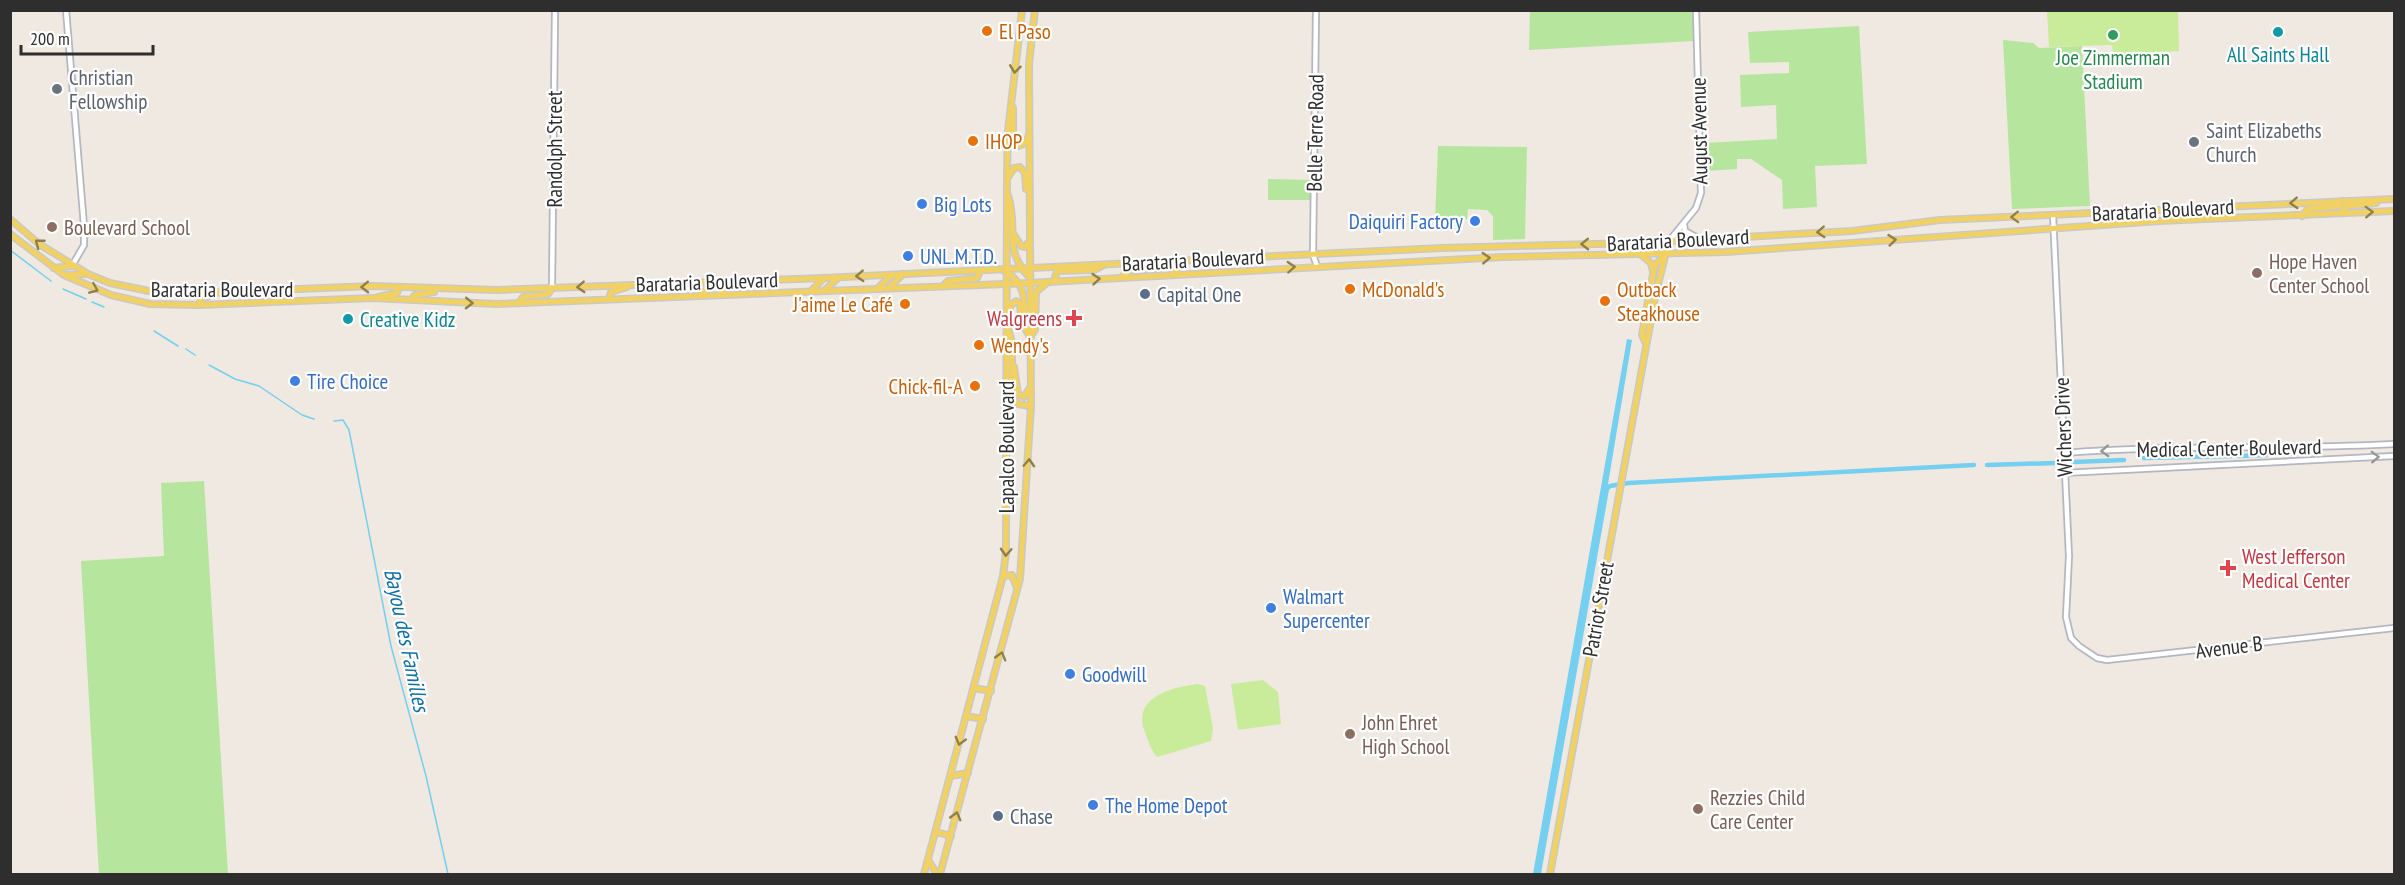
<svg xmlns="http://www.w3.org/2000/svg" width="2405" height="885" viewBox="0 0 2405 885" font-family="'PT Sans Narrow',sans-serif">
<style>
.green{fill:#b6e59e}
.pitch{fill:#c9ec9a}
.water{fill:#75cff0}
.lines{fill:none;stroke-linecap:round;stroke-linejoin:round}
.stream{stroke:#75cff0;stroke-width:1.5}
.canal{stroke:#75cff0;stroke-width:4.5}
.minor-casing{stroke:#b4b7c1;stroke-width:8}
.major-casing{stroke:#c9c9c9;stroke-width:8}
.minor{stroke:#fff;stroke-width:4.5}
.major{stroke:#f2d163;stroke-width:5}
.oneway{stroke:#908048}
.oneway2{stroke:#969696}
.food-dot{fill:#e8710a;stroke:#fff;stroke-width:2}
.culture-dot{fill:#0f9aa8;stroke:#fff;stroke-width:2}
.leisure-dot{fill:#2e9e5b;stroke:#fff;stroke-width:2}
.worship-dot{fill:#6b7280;stroke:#fff;stroke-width:2}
.shop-dot{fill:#3f7fe0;stroke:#fff;stroke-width:2}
.education-dot{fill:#8d6e63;stroke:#fff;stroke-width:2}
.service-dot{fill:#5c6f8a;stroke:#fff;stroke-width:2}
.health-dot{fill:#e0444e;stroke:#fff;stroke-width:2}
.labels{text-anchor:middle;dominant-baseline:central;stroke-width:4.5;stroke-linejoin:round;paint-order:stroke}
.food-label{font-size:21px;fill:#c56008;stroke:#fff;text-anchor:start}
.culture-label{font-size:21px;fill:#0d838f;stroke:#fff}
.leisure-label{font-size:21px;fill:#27864d;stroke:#fff}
.worship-label{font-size:21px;fill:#5b616d;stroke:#fff;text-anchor:start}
.street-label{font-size:21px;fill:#2e2e2e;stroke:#fff}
.shop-label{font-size:21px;fill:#366cbe;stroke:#fff;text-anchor:start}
.education-label{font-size:21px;fill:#785e54;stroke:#fff;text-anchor:start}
.service-label{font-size:21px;fill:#4e5e75;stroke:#fff;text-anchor:start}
.health-label{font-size:21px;fill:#be3a42;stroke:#fff;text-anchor:end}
.water-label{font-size:22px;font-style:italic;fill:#0d6fa3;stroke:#fff}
</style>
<rect width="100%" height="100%" fill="#efe9e1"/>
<g class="green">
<polygon points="1530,11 1693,11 1694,41 1529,50"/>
<polygon points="1859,26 1867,164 1815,166 1817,207 1783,209 1782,180 1751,159 1737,159 1737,169 1705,171 1705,143 1777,139 1776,105 1741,107 1740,75 1789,73 1789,62 1750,63 1748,32"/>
<polygon points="2003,40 2033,43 2039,48 2082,46 2090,206 2012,209"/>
<polygon points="1438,146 1527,147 1525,239 1493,240 1493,216 1487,210 1468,209 1467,219 1435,220"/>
<polygon points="1268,179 1311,180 1311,200 1268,200"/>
<polygon points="204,481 228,874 99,874 81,561 164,556 161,483"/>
</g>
<g class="pitch">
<polygon points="2047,11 2178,11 2179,51 2113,55 2112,45 2049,47"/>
<polygon points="1263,680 1278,692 1281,724 1238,730 1231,684"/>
<path d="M1198,684l7,2 8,42 -2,13 -54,16c-6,-7 -9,-16 -12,-25 -14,-35 28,-45 53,-48z"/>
</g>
<polygon class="water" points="1627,339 1632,340 1608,484 1609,490 1541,874 1533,874"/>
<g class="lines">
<g class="stream">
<polyline points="10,250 51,281"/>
<polyline points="63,289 86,299"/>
<polyline points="92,302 104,307"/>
<polyline points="154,331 178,346"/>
<polyline points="186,349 195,355"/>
<polyline points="209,365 235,379 259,386 302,415 314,419"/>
<polyline points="334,421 343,420 349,430 391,646 426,776 448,874"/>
</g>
<g class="canal">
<polyline points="2238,456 2266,455"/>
<polyline points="2144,458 2231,456"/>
<polyline points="2073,462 2124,460"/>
<polyline points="1987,465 2055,463"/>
<polyline points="1604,491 1610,486 1628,483 1974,465"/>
</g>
<defs>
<g id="minor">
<polyline points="66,10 84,226 84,245 72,266"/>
<polyline points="1316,10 1313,255 1317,266"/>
<polyline points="2053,215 2069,556 2066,617 2071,638 2079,646 2097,658 2107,660 2394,628"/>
<polyline points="1684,224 1685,231 1700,239"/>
<polyline points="1669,241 1696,208 1701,193 1696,10"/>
<polyline points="552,288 555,10"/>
<path d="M2063,453c111,-9 221,-3 331,-9"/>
<polyline points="2064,473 2394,456"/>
</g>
<g id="major">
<polyline points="1013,108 1013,141 1019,146 1025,143 1029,135"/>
<polyline points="1008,177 1014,168 1020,167 1025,173 1026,189"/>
<path d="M1008,195c11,34 -6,54 22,83"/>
<polyline points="2342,213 2347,206 2376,203"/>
<polyline points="2302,216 2308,209 2340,206 2342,201"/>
<polyline points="10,219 39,244 88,274 110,283 149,291 200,293 373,286 497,290 824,278 1442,248 1635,243 1852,231 1940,220 2394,199"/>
<polyline points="10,234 64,275 111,295 150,304 199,305 373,298 496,304 1029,283 1503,257 1726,252 2159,221 2394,211"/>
<polyline points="1014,235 1021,246 1025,247 1028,243"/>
<polyline points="1641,255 1651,263 1653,271"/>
<polyline points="54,268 72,266"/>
<path d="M1003,270c19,10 22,24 22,44"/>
<polyline points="66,275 86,274"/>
<polyline points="1172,275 1185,261"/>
<polyline points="1123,276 1130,270 1170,268 1173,261"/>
<polyline points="1054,281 1057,271 1094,270 1102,266"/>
<polyline points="943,286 948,281 977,278 980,271"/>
<polyline points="878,288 892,275"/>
<polyline points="889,288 903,274"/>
<polyline points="825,290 838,278"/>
<polyline points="811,291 824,278"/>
<polyline points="700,294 721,281"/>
<polyline points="721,294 726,287 741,281"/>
<polyline points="378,297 397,293 399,287"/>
<polyline points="609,299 611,292 627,287"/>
<polyline points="411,300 415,295 434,292"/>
<polyline points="519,303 523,297 548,294 552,288"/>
<polyline points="199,305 201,299 220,292"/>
<polyline points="1008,316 1011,305 1016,301 1020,304 1022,323 1030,337 1035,330 1036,292 1048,282"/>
<polyline points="1008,328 1012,342 1012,397 1018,404 1031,406"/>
<polyline points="1646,344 1642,335 1651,284 1655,265 1665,255"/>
<polyline points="1014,367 1018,394 1024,397 1029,389"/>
<polyline points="1003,576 1012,575 1017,588"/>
<polyline points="974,688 991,691"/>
<polyline points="966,716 983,719"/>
<polyline points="951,776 968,773"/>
<polyline points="936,832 951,836"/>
<polyline points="928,860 937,874"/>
<polyline points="924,874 1003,576 1006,552 1007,172 1008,131 1022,10"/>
<polyline points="940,874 1020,579 1031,406 1029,64 1035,10"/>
<polyline points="1550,874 1656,292 1669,241"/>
</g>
</defs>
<use href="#minor" class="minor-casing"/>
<use href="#major" class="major-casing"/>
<use href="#minor" class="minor"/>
<use href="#major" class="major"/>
</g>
<defs><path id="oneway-chevron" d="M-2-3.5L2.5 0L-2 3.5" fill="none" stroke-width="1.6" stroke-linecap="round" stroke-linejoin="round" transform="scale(1.5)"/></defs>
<g class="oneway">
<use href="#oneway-chevron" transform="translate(1015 69) rotate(97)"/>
<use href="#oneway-chevron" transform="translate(2294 203) rotate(177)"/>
<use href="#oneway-chevron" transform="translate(2369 212) rotate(-2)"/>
<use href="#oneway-chevron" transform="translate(2015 217) rotate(178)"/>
<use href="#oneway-chevron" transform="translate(1821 232) rotate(177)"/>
<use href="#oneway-chevron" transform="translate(1892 240) rotate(-6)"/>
<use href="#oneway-chevron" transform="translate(39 243) rotate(-142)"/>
<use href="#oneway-chevron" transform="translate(1585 244) rotate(179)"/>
<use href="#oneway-chevron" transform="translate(1486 258) rotate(-3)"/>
<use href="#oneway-chevron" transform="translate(1291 267) rotate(-3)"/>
<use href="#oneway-chevron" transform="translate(860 276) rotate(177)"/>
<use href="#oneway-chevron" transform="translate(1096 279) rotate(-5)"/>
<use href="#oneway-chevron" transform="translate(365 287) rotate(179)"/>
<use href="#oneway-chevron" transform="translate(581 287) rotate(177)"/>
<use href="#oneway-chevron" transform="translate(94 289) rotate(23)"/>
<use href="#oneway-chevron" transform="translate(469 303) rotate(1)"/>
<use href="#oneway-chevron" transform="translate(1029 463) rotate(-87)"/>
<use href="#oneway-chevron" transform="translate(1006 552) rotate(93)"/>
<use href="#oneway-chevron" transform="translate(1001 656) rotate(-74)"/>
<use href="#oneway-chevron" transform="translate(960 741) rotate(105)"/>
<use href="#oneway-chevron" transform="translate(956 816) rotate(-75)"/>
</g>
<g class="oneway2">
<use href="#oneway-chevron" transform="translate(2105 451) rotate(177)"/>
<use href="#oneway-chevron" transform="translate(2375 457) rotate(-2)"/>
</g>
<g class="food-dot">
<circle cx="987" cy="31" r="6"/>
<circle cx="973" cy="141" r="6"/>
<circle cx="1350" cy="289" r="6"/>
<circle cx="1605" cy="301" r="6"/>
<circle cx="905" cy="304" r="6"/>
<circle cx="979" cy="345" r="6"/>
<circle cx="975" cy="386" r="6"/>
</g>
<g class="culture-dot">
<circle cx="2278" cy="32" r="6"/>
<circle cx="348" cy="319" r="6"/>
</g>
<circle class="leisure-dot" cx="2113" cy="35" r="6"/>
<g class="worship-dot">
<circle cx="57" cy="89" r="6"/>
<circle cx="2194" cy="142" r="6"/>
</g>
<g class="shop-dot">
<circle cx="922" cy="204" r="6"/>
<circle cx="1475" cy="221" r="6"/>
<circle cx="908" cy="256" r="6"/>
<circle cx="295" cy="381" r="6"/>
<circle cx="1271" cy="608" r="6"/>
<circle cx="1070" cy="674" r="6"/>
<circle cx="1093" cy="805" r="6"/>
</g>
<g class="education-dot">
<circle cx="52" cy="227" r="6"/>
<circle cx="2257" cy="273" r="6"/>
<circle cx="1350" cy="734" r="6"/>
<circle cx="1698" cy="809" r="6"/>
</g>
<g class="service-dot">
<circle cx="1145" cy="294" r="6"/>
<circle cx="998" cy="816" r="6"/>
</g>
<g class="health-dot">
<path d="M1071 309h6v6h6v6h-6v6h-6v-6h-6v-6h6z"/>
<path d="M2225 559h6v6h6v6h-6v6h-6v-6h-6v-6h6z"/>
</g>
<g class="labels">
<g class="food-label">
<text x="999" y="31">El Paso</text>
<text x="985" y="141">IHOP</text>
<text x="1362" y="289">McDonald's</text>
<text x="1617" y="289">Outback<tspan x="1617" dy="24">Steakhouse</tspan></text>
<text x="893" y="304" text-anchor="end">J'aime Le Café</text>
<text x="991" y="345">Wendy's</text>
<text x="963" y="386" text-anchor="end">Chick-fil-A</text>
</g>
<g class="culture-label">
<text x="2278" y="54">All Saints Hall</text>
<text x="360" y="319" text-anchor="start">Creative Kidz</text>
</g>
<g class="leisure-label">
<text x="2113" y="57">Joe Zimmerman<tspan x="2113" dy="24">Stadium</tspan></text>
</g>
<g class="worship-label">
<text x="69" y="77">Christian<tspan x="69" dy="24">Fellowship</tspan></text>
<text x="2206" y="130">Saint Elizabeths<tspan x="2206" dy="24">Church</tspan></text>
</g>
<g class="street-label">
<text transform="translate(1699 131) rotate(-91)">August Avenue</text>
<text transform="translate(1315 133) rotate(-89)">Belle Terre Road</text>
<text transform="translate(554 149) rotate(-90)">Randolph Street</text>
<text transform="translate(2163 210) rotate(-3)">Barataria Boulevard</text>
<text transform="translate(1678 240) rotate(-3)">Barataria Boulevard</text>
<text transform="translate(1193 260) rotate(-3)">Barataria Boulevard</text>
<text transform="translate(707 282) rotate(-2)">Barataria Boulevard</text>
<text x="222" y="289">Barataria Boulevard</text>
<text transform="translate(2063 427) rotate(-92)">Wichers Drive</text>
<text transform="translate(1006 447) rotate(-90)">Lapalco Boulevard</text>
<text transform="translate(2229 448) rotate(-1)">Medical Center Boulevard</text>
<text transform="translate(1598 609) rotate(-80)">Patriot Street</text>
<text transform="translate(2229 647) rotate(-7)">Avenue B</text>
</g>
<g class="shop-label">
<text x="934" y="204">Big Lots</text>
<text x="1463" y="221" text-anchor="end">Daiquiri Factory</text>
<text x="920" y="256">UNL.M.T.D.</text>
<text x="307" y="381">Tire Choice</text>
<text x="1283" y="596">Walmart<tspan x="1283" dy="24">Supercenter</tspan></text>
<text x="1082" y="674">Goodwill</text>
<text x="1105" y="805">The Home Depot</text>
</g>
<g class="education-label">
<text x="64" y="227">Boulevard School</text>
<text x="2269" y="261">Hope Haven<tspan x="2269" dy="24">Center School</tspan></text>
<text x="1362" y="722">John Ehret<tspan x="1362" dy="24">High School</tspan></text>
<text x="1710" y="797">Rezzies Child<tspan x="1710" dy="24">Care Center</tspan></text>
</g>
<g class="service-label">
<text x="1157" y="294">Capital One</text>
<text x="1010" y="816">Chase</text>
</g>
<g class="health-label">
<text x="1062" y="318">Walgreens</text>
<text x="2242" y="556" text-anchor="start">West Jefferson<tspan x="2242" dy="24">Medical Center</tspan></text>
</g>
<g class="water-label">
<text transform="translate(407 640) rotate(78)">Bayou des Familles</text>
</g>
</g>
<rect width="2405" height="885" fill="none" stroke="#2e2e2e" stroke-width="24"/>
<path d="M21 45v9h132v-9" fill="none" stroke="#2e2e2e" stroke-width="3"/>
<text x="30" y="45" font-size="18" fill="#2e2e2e" stroke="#ffffff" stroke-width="4.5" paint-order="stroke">200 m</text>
</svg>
